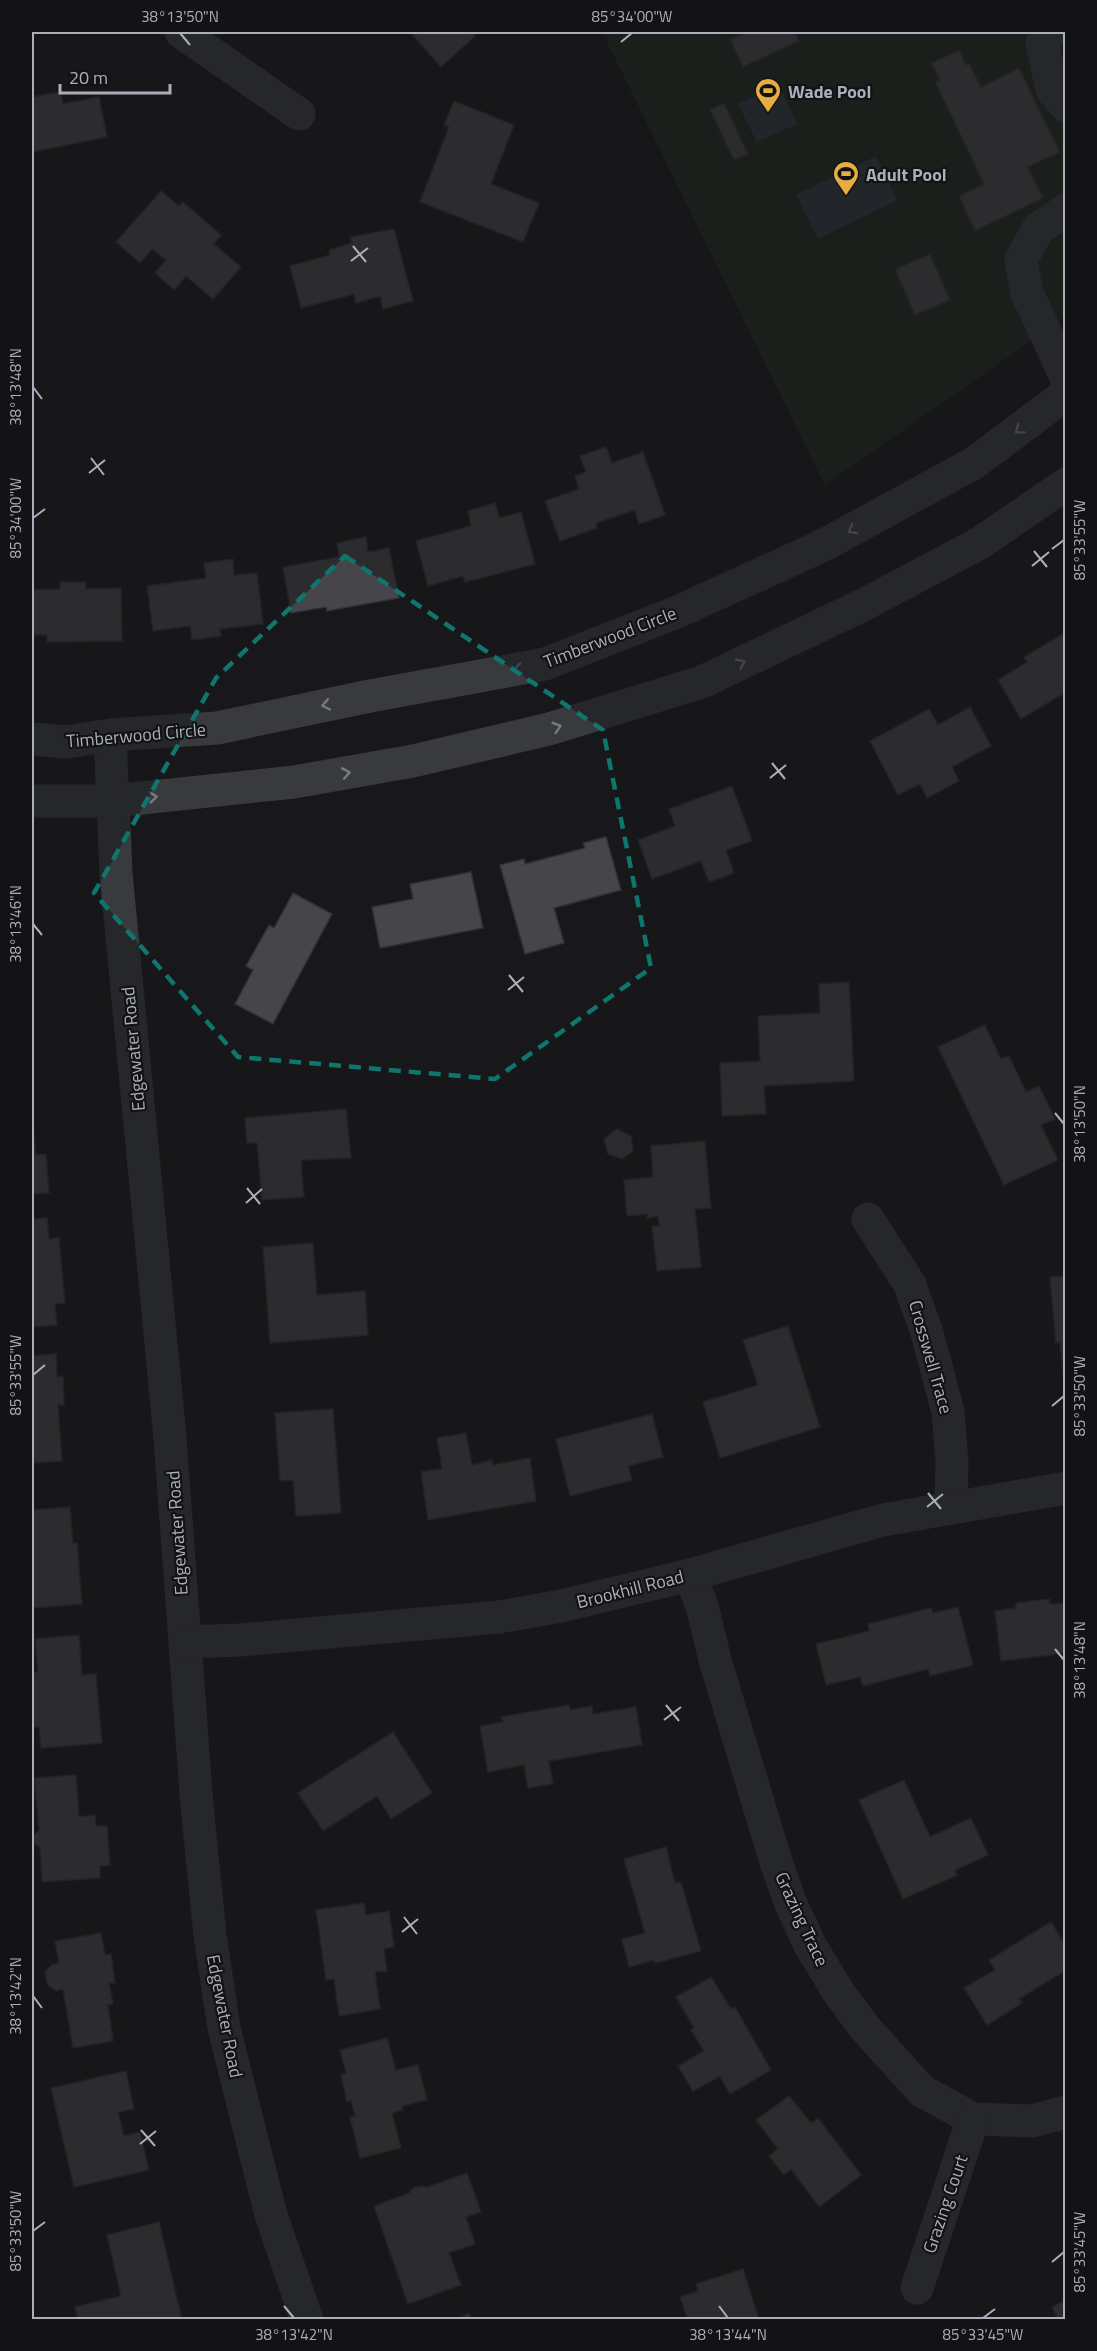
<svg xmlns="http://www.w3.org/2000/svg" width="1097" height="2351" viewBox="0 0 1097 2351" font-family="'Titillium Web',sans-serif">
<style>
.green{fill:#202821}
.water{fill:#2f373d}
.building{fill:#45454a;stroke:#323236;stroke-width:1.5}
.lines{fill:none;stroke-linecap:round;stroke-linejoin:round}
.minor{stroke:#393a3e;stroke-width:33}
.oneway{stroke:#787a82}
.marked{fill:none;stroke:#0f766e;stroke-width:4.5;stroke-dasharray:12 8;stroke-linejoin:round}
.ticks{fill:none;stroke:#abafb9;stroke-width:2}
.labels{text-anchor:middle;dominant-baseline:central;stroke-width:4.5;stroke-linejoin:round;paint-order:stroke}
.poi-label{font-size:18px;font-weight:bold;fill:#abafb9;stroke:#131315;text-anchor:start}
.street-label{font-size:18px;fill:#abafb9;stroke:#131315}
.neatline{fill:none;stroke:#abafb9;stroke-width:2}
.ticks-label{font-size:15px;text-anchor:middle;fill:#abafb9}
</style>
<rect width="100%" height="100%" fill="#18181a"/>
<polygon class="green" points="602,32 1065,32 1065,317 825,485"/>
<g class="water">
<polygon points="779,85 797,124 757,142 738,104"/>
<polygon points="876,156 897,200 818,239 796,195"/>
</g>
<g class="building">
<polygon points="410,32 472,32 475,36 441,67"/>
<polygon points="747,32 795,32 799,41 743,67 730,39"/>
<polygon points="959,50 966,65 969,63 981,87 1019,68 1060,152 1028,167 1043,198 975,231 959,196 984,184 935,82 940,80 931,63"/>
<polygon points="60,92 63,104 99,97 107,137 32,152 32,97"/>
<polygon points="454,101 514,125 491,184 539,203 523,242 420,202 449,127 444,125"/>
<polygon points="724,103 748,154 734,160 710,110"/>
<polygon points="161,191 179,206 183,202 221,235 214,244 241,267 213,299 186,276 174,290 155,273 166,260 152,249 140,263 116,242"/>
<polygon points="394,229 413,301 383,309 380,296 356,303 354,294 301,308 290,266 330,255 329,250 352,243 350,237"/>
<polygon points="930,254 950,300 915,315 895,269"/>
<polygon points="606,447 612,463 643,452 665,515 639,524 635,510 596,523 597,528 560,541 545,501 579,489 575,476 586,472 580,456"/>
<polygon points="495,503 499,518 521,512 535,564 465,582 463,576 428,586 416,541 471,526 468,511"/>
<polygon points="366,537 368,552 389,548 399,598 327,611 326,607 291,613 283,567 339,557 337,543"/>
<polygon points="233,559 234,575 257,573 263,624 220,629 221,636 192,640 190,626 153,631 147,586 206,578 204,563"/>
<polygon points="60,582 86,582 86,589 121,588 122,641 47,642 47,635 32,635 32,590 60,589"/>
<polygon points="1066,632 1066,692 1021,719 998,680 1027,662 1024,657"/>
<polygon points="970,707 991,746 952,767 959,781 927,798 920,784 898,795 870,741 929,709 938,725"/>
<polygon points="732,786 752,841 726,850 734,873 709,882 701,861 652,879 638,840 675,826 669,809"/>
<polygon points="606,837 621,890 554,908 564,943 525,954 500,865 524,859 525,864 585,848 583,843"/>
<polygon points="471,872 483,928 380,948 372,907 413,899 410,884"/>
<polygon points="293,893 332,914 273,1024 235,1004 253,970 246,966 269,925 274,928"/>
<polygon points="849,982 854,1081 764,1086 766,1114 722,1116 720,1063 760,1061 758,1016 820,1013 819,984"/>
<polygon points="985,1025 1001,1059 1009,1056 1026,1092 1039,1086 1055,1119 1041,1125 1058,1160 1004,1185 938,1047"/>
<polygon points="346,1109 351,1158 301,1160 304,1197 262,1200 257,1143 247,1143 245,1118"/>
<polygon points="617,1129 631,1136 633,1151 622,1159 608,1154 604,1139"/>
<polygon points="32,1135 34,1135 36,1155 46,1154 49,1193 32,1194"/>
<polygon points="705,1141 711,1208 695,1209 701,1267 657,1271 652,1226 659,1226 658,1216 647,1218 647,1214 627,1216 624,1180 653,1177 651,1146"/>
<polygon points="47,1218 49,1239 59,1237 65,1303 55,1304 57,1325 32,1327 32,1219"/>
<polygon points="313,1243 317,1295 365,1291 368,1335 270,1343 263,1247"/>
<polygon points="1066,1276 1066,1383 1064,1383 1060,1342 1056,1343 1050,1277"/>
<polygon points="788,1326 820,1427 720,1458 703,1402 758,1385 743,1340"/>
<polygon points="56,1354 57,1377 63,1376 64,1405 58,1405 62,1461 32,1463 32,1356"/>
<polygon points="333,1409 341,1513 296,1516 293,1480 280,1481 275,1413"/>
<polygon points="652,1414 663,1457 628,1466 632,1480 570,1496 556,1439"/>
<polygon points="466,1433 472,1465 492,1460 493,1465 530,1458 536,1501 428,1520 421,1472 442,1469 437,1438"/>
<polygon points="70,1507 73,1543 77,1543 82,1604 32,1608 32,1510"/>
<polygon points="1049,1599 1050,1604 1066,1603 1066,1653 1001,1661 995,1611 1016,1608 1016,1603"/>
<polygon points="958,1607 973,1665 930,1676 928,1669 863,1686 860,1677 826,1685 816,1644 869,1631 868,1624 931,1608 933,1613"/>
<polygon points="79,1635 82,1675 96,1674 102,1743 41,1748 39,1727 32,1727 32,1672 38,1672 35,1639"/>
<polygon points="569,1705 570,1710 592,1706 593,1714 636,1707 642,1745 549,1761 553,1784 528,1788 524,1765 488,1772 480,1726 503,1722 501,1717"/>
<polygon points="393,1732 432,1793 391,1819 377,1796 323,1831 298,1793"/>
<polygon points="76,1775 79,1817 95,1815 96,1826 107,1826 110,1865 100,1866 100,1878 42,1882 40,1847 34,1844 33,1836 39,1830 34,1778"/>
<polygon points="904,1780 930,1837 971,1818 988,1855 955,1870 957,1875 903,1899 859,1800"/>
<polygon points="666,1847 675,1883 681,1882 701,1951 655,1963 654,1960 629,1967 622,1939 645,1933 624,1859"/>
<polygon points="364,1903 366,1915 389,1911 394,1947 384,1949 387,1971 375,1972 380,2009 339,2016 334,1979 326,1980 316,1910"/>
<polygon points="1051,1922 1066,1946 1066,1970 1019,1999 1022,2003 987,2025 964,1988 995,1970 989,1960"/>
<polygon points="101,1933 105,1955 111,1954 115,1983 109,1983 113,2004 108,2005 113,2041 73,2048 63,1989 56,1991 47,1984 45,1972 52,1965 59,1963 55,1941"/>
<polygon points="711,1977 731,2009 735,2007 771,2070 730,2094 720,2076 693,2091 678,2066 704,2051 691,2030 694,2028 676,1997"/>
<polygon points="387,2038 396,2070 418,2065 427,2100 402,2106 403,2110 392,2113 401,2148 360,2158 350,2117 355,2116 351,2100 347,2102 341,2075 346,2073 340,2050"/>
<polygon points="126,2071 134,2109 118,2112 124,2136 140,2132 149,2170 74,2187 51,2088"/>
<polygon points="789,2096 811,2123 818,2118 861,2175 819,2207 791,2169 784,2175 769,2156 778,2149 756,2120"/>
<polygon points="467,2173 481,2212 466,2217 475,2244 449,2253 461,2285 408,2304 374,2206 409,2193 413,2188 421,2186 427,2187"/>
<polygon points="159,2222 182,2320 78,2320 75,2307 121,2296 107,2235"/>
<polygon points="743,2269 759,2320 688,2320 680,2297 698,2291 696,2284"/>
<polygon points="1066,2300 1066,2320 1058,2320 1052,2307"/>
<polygon points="469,2313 472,2320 454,2320"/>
</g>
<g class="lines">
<g class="minor">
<polyline points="181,32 299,114"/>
<polyline points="1051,32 1042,42 1052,90 1066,106"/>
<polyline points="1066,210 1038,229 1021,260 1027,293 1066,377"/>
<polyline points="110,735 116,873 170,1438 197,1806 210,1935 224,2028 271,2215 307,2320"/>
<polyline points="32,739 66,742 110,735 217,728 370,696 545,664 677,612 824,545 974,463 1066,394"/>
<polyline points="32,801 114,801 294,782 413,761 549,729 702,682 865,604 980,543 1066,484"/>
<polyline points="868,1219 910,1285 927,1333 948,1412 952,1462 951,1508"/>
<polyline points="690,1575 702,1606 715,1660 776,1862 791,1904 810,1945 839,1993 865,2028 922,2091 973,2119 1032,2121 1066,2112"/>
<polyline points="186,1642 240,1640 499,1617 561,1606 690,1575 883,1520 1066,1488"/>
<polyline points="917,2288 973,2119"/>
</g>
</g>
<defs><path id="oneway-chevron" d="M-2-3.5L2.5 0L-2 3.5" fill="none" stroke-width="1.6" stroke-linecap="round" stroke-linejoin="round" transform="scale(1.5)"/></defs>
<g class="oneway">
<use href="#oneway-chevron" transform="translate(1019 430) rotate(143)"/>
<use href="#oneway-chevron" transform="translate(852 530) rotate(151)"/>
<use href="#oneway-chevron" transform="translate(741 663) rotate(-25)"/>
<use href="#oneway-chevron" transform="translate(518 669) rotate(170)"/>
<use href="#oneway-chevron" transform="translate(326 705) rotate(168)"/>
<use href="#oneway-chevron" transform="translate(557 727) rotate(-17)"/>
<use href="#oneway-chevron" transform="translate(346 773) rotate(-10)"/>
<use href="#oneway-chevron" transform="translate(153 797) rotate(-6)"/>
</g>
<path d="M0 0H1097V2351H0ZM345,556l258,174 48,238 -156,111 -257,-22 -144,-164 122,-215z" fill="#18181a" fill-opacity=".55" fill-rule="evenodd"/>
<path class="marked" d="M345,556l258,174 48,238 -156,111 -257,-22 -144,-164 122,-215z"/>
<path class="ticks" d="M180,33l10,12M621,42l11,-9M353,246l13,16M351,261l17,-13M33,387l9,12M91,458l13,17M89,473l16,-13M33,518l12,-9M1052,549l12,-9M1034,551l13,16M1032,566l17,-14M772,763l13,16M770,778l16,-13M33,924l9,11M509,975l14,17M508,990l16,-13M1055,1113l9,11M247,1188l13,16M246,1203l16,-14M33,1375l12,-10M1052,1406l12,-10M928,1493l13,16M927,1507l16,-13M1055,1649l9,11M666,1705l13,16M664,1720l17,-13M404,1917l13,17M402,1932l16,-13M33,1996l9,12M141,2130l14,16M140,2144l16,-13M33,2231l12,-9M1052,2262l12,-10M284,2306l10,12M719,2306l9,12M983,2318l12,-9"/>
<defs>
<symbol id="stadium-pin" viewBox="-11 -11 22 30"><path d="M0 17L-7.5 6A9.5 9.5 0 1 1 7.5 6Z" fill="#e6ad43" stroke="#131315"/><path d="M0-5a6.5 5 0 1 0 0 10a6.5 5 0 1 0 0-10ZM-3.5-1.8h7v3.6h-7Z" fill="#111"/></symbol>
</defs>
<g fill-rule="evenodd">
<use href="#stadium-pin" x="753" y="76" width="30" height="40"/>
<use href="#stadium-pin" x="831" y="159" width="30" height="40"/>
</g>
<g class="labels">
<g class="poi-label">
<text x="788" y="91">Wade Pool</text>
<text x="866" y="174">Adult Pool</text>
</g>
<g class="street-label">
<text transform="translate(610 637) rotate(-21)">Timberwood Circle</text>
<text transform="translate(136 735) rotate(-5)">Timberwood Circle</text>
<text transform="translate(133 1049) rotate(-95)">Edgewater Road</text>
<text transform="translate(931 1357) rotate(74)">Crosswell Trace</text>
<text transform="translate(177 1533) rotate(-94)">Edgewater Road</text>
<text transform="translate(630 1589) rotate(-14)">Brookhill Road</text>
<text transform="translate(802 1919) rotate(65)">Grazing Trace</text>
<text transform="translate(225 2016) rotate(79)">Edgewater Road</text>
<text transform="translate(945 2204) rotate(-71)">Grazing Court</text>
</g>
</g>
<rect width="1097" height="2351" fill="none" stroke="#131315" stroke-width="66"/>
<path d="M60 84v9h110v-9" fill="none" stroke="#abafb9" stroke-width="3"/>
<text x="69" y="84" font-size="18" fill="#abafb9" stroke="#131315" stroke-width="4.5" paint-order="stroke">20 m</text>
<rect x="33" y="33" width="1031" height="2285" class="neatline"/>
<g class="ticks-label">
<text x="180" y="22">38°13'50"N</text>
<text x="632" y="22">85°34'00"W</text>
<text transform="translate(16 387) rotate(-90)" y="5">38°13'48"N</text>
<text transform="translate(16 518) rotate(-90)" y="5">85°34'00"W</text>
<text transform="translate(1080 540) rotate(-90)" y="5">85°33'55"W</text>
<text transform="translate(16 924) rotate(-90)" y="5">38°13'46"N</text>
<text transform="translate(1080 1124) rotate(-90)" y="5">38°13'50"N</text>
<text transform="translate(16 1375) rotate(-90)" y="5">85°33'55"W</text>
<text transform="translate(1080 1396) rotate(-90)" y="5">85°33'50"W</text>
<text transform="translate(1080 1660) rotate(-90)" y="5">38°13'48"N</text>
<text transform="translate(16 1996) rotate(-90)" y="5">38°13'42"N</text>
<text transform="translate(16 2231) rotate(-90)" y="5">85°33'50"W</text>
<text transform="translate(1080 2252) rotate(-90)" y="5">85°33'45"W</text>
<text x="294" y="2340">38°13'42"N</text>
<text x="728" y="2340">38°13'44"N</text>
<text x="983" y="2340">85°33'45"W</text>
</g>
</svg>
